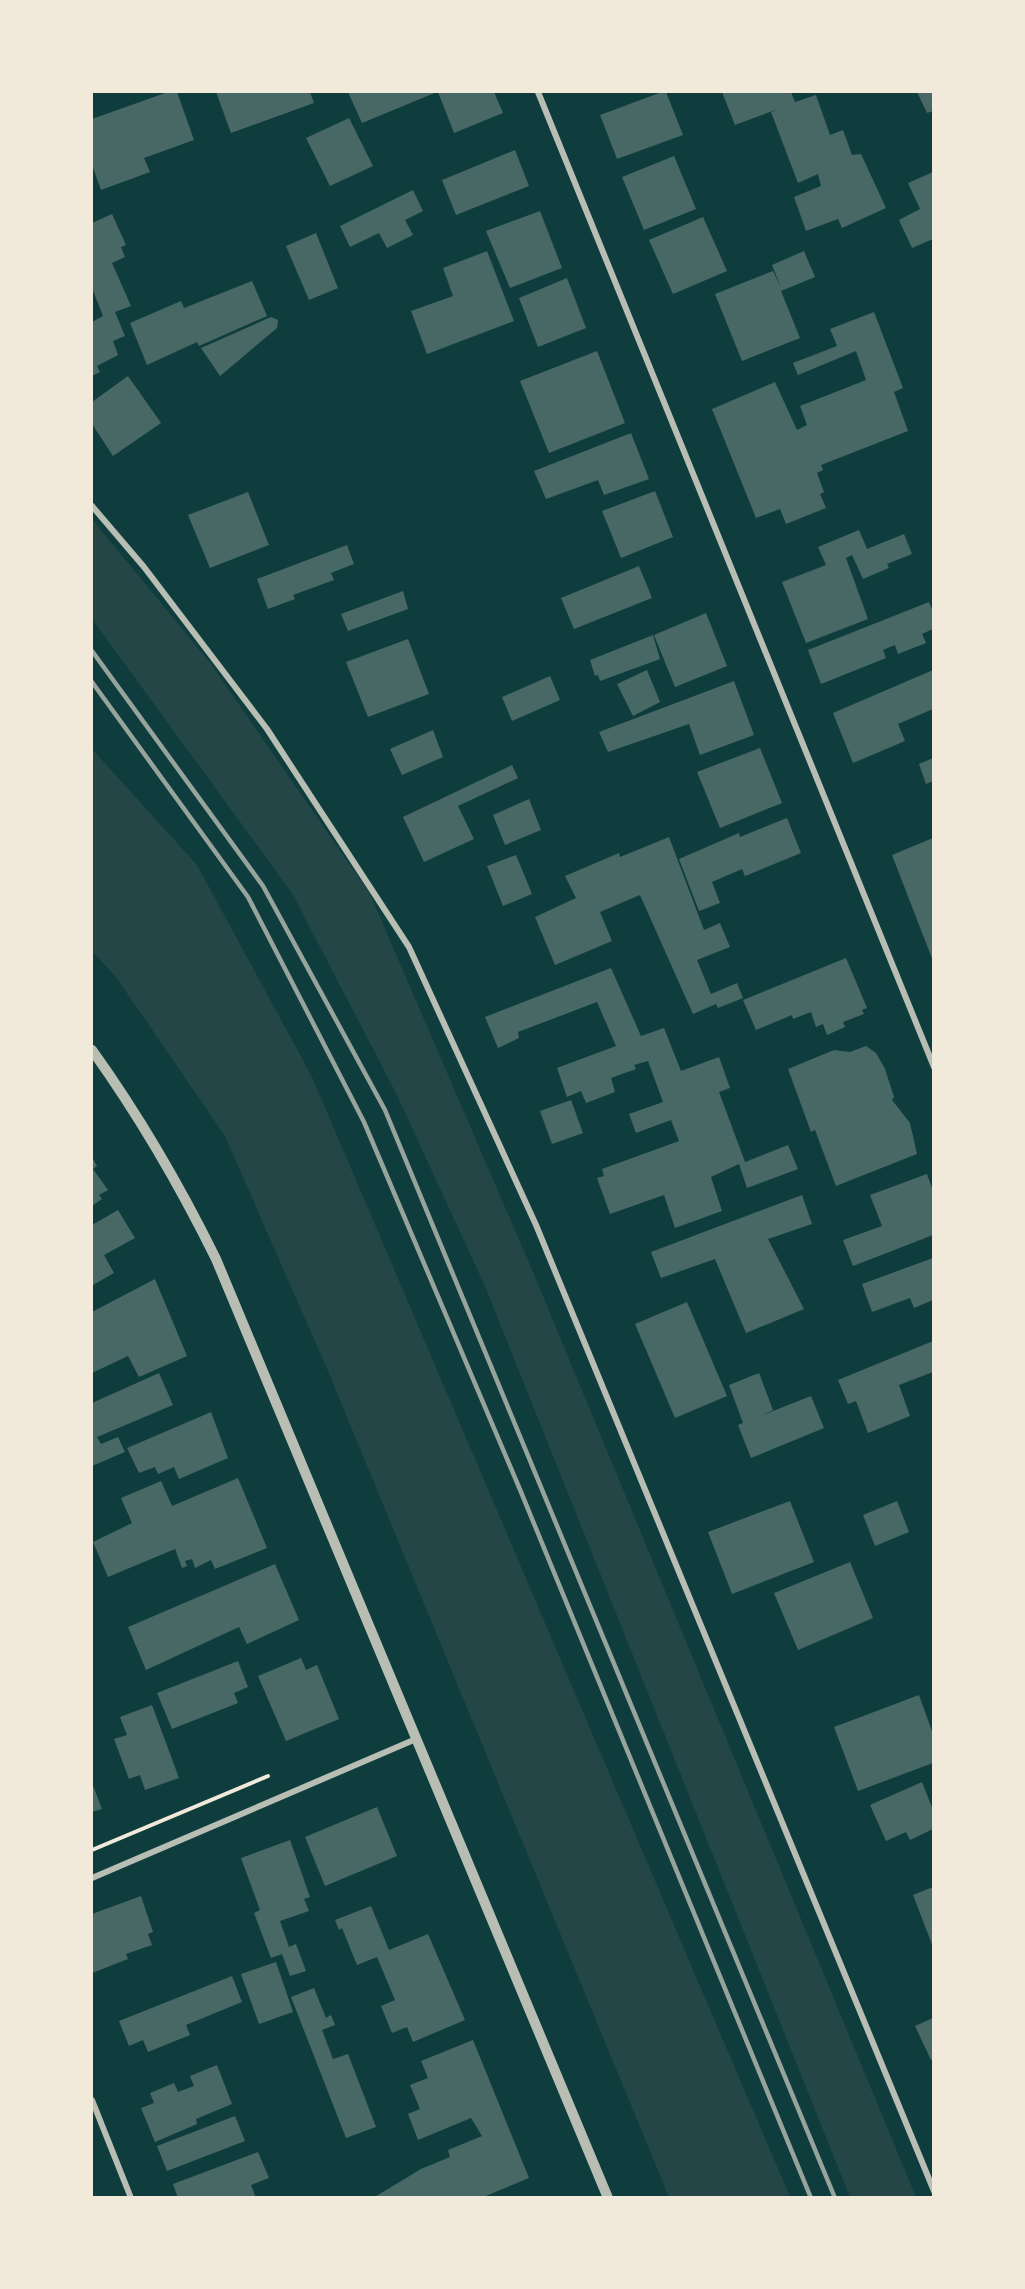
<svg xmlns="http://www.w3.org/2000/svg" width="1025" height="2289" viewBox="0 0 1025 2289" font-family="Arial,sans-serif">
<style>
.green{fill:#244646}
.building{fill:#486865}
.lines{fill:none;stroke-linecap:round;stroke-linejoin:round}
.path{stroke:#f1e9da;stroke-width:4}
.minor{stroke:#b8beb3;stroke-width:6}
.tertiary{stroke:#b8beb3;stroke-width:10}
.rail{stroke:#97a49c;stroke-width:4.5}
</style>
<rect width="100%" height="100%" fill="#0f3d3e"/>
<g class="green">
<polygon points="92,519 211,664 370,894 533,1272 916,2197 850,2197 485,1286 396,1093 292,893 92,619"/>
<polygon points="92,749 197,865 312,1077 790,2197 669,2197 328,1371 225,1136 116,977 92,951"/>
</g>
<g class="building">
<polygon points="168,92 177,92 194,140 144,158 150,172 101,190 92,165 92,119"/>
<polygon points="216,92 310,92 314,103 231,133"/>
<polygon points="348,92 437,92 362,123"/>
<polygon points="438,92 494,92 503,113 454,133"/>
<polygon points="662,92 666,92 683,135 617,159 600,115"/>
<polygon points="722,92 791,92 795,102 816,95 830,135 843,130 852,155 861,154 886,208 842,228 838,219 806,231 794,197 821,186 818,174 798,183 771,112 783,107 735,125"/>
<polygon points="917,92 933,92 933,111 927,113"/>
<polygon points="349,118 373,166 330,186 306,138"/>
<polygon points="515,150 529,186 456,215 442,180"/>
<polygon points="674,156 696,209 644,230 622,177"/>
<polygon points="933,172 933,239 912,248 899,220 920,209 908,183"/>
<polygon points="413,190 423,211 405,220 413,235 387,248 379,233 350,247 340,226"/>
<polygon points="540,211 562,268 510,288 486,231"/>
<polygon points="112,214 126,245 121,247 125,257 112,263 131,306 115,312 125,336 113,341 118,355 97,366 100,372 92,376 92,322 103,316 92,288 92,223"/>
<polygon points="703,217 727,271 673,294 649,240"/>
<polygon points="316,233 338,288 309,300 286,246"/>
<polygon points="487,251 514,321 427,354 411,311 453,296 443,268"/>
<polygon points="804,251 815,277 781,291 800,338 742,361 715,294 773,271 781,288 772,265"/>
<polygon points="567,278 586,328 538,347 519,298"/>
<polygon points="252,281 267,316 199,346 197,342 147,365 130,323 181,301 184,308"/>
<polygon points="874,312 903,388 894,392 908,431 821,465 823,470 817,473 824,492 820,494 826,508 786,524 780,509 756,518 712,409 775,382 797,430 807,425 800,406 866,380 856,351 798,375 793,363 837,346 830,329"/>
<polygon points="271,317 278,320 277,328 220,376 201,348"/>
<polygon points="597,351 625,423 549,453 520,381"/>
<polygon points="128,376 161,423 113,456 92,424 92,402"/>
<polygon points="631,433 649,479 604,495 598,480 546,499 534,471"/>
<polygon points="655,491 673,537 621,558 602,511"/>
<polygon points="248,492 269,545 210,568 188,515"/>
<polygon points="859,530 867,549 904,534 912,554 887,564 889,568 863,579 852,555 846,558 868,619 806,643 782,582 826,565 818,547"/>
<polygon points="347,545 354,564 331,573 334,580 293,595 295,599 268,609 257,579"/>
<polygon points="639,566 652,598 574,629 561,598"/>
<polygon points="403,591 408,609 348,631 341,614"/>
<polygon points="929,602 933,612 933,629 922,634 926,643 898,654 895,645 883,650 886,658 821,684 808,650"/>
<polygon points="706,613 727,666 675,687 654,635"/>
<polygon points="653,635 660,659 600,681 598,675 595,676 590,660"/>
<polygon points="408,639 429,694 368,717 346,662"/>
<polygon points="647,670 660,702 633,716 617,684"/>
<polygon points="933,670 933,709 898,724 905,741 853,763 833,713"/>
<polygon points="550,676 560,700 512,721 502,697"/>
<polygon points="734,681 754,735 700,755 689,724 608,752 599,732"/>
<polygon points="433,730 443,757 402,775 390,749"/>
<polygon points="760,748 782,803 720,828 697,772"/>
<polygon points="933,758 933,781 926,784 919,764"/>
<polygon points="512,765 518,778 458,806 474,839 424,862 403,817"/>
<polygon points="529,799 541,830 505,845 493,815"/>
<polygon points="787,818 801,853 745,876 742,869 712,882 720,903 699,911 679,859 739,833 740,837"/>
<polygon points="669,837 704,930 720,923 730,947 697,960 711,994 737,983 743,998 718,1008 716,1004 693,1014 640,895 600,912 612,941 555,965 535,917 576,898 565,876 619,853 620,857"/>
<polygon points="933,838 933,961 892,855"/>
<polygon points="516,855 532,894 503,906 487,866"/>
<polygon points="846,958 867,1008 862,1010 864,1014 843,1022 845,1027 827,1035 823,1024 816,1027 811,1012 793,1019 792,1015 756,1030 743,1000"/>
<polygon points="611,968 641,1036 664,1028 681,1071 719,1057 730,1088 719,1092 745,1162 788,1145 798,1169 747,1188 739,1164 711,1177 722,1211 675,1228 664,1195 610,1214 597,1178 604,1176 602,1169 679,1141 671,1120 636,1133 629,1114 663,1102 648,1061 634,1065 636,1069 611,1078 615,1092 586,1103 581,1091 567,1097 557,1068 616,1046 597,1002 518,1032 519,1038 498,1048 485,1017"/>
<polygon points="866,1046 876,1053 885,1069 894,1097 892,1100 910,1123 917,1154 836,1186 815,1130 811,1132 788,1069 834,1050 850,1052"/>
<polygon points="571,1100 583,1133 552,1144 540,1111"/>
<polygon points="92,1157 97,1166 93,1169 108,1190 99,1195 102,1199 92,1206"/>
<polygon points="927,1174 933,1191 933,1235 853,1266 843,1240 882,1226 870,1195"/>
<polygon points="802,1195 812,1224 768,1239 804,1309 746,1333 715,1259 661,1278 651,1252"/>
<polygon points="118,1210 135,1238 104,1255 114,1273 93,1285 92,1225"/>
<polygon points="933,1258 933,1300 914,1308 910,1298 872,1312 862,1284"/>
<polygon points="155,1279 187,1356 139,1377 128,1356 92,1373 92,1312"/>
<polygon points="687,1302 727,1396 675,1418 635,1324"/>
<polygon points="933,1341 933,1372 899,1385 910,1416 868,1433 856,1401 848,1404 838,1380"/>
<polygon points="159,1373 173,1405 97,1437 101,1444 118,1437 125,1452 92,1466 92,1403"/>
<polygon points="759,1373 773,1410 763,1415 811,1396 824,1428 751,1458 738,1425 743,1423 729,1385"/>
<polygon points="211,1412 228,1458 179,1479 174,1467 158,1474 155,1467 139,1473 127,1448"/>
<polygon points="238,1478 267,1548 215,1569 211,1560 195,1568 192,1559 185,1561 187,1566 182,1568 175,1549 108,1577 93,1542 132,1523 121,1498 161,1481 172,1506"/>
<polygon points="790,1501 814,1562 732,1594 708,1532"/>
<polygon points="897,1501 909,1532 875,1546 863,1515"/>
<polygon points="850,1562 873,1618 798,1650 774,1593"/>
<polygon points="275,1564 299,1620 247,1644 239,1627 146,1670 128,1627"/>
<polygon points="301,1658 306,1670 317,1665 339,1719 286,1741 258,1676"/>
<polygon points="238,1661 248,1687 234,1693 238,1703 172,1729 157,1693"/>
<polygon points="919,1695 933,1734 933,1763 858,1791 834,1727"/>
<polygon points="152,1705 179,1778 145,1790 140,1775 129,1779 114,1739 127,1735 120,1717"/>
<polygon points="922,1782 933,1810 933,1829 910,1840 906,1832 886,1841 870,1805"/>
<polygon points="92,1783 102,1809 92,1812"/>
<polygon points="377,1807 397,1856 325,1886 305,1837"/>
<polygon points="290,1840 310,1897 304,1899 309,1911 280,1921 289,1947 296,1944 306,1971 290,1976 282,1954 271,1958 254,1913 260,1910 241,1858"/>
<polygon points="933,1887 933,1947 913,1895"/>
<polygon points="141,1896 153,1932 148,1934 152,1945 126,1954 128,1959 92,1973 92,1914"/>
<polygon points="371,1906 389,1950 428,1934 465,2020 413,2042 407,2027 392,2033 381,2006 395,2000 377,1957 357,1965 342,1928 339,1930 335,1920"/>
<polygon points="276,1962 293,2012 259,2024 241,1974"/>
<polygon points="232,1976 242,2002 186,2025 190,2035 148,2052 143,2040 129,2046 119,2021"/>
<polygon points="314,1988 326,2018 331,2015 335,2025 322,2030 333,2059 348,2054 376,2127 346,2138 291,1997"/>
<polygon points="933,2018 933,2059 931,2060 915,2026"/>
<polygon points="473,2040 529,2178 481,2198 373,2198 421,2169 450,2157 448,2150 482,2136 471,2118 418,2140 408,2114 420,2109 410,2085 428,2078 421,2061"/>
<polygon points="217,2065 232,2104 196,2119 197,2124 155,2142 141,2108 154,2103 150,2093 174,2083 178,2092 194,2086 190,2076"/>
<polygon points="235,2116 245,2141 167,2171 157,2146"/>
<polygon points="258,2152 269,2178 251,2185 256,2198 178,2198 173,2184"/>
</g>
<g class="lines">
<polyline class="path" points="92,1850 268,1776"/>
<g class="minor">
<polyline points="538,92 934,1067"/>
<polyline points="92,506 144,567 267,729 409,947 536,1225 934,2191"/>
<polyline points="92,1878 416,1739"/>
<polyline points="92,2100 131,2198"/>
</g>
<path class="tertiary" d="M92,1050c48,67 88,136 124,209l392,939"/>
<g class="rail">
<polyline points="92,651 263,886 385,1110 835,2198"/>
<polyline points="92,682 248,897 364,1122 521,1492 811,2198"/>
</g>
</g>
<rect width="1025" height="2289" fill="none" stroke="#f1e9da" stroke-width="186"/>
</svg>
